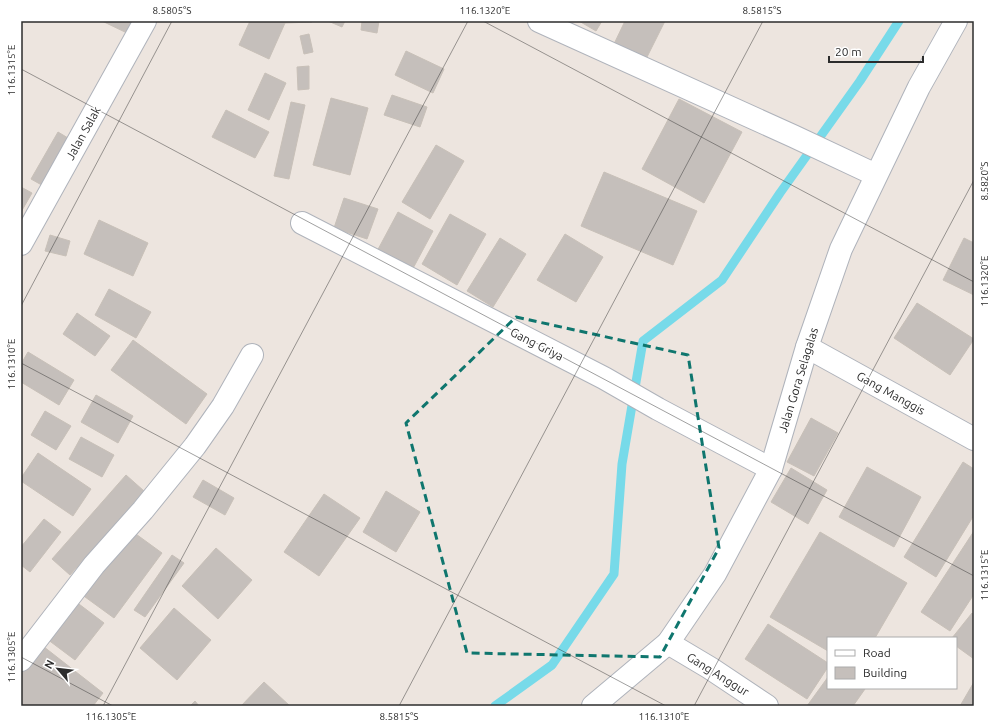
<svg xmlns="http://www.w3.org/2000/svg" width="995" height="727" viewBox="0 0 995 727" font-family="Ubuntu,sans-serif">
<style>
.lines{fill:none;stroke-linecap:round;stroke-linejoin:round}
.stream{stroke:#77dae9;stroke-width:9}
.building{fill:#c5bfbb;stroke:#c8c0b8}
.minor-casing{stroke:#afb3bb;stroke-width:24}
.tertiary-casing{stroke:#afb3bb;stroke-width:24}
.minor{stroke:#fff;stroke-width:22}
.tertiary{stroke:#fff;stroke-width:22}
.marked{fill:none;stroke:#0f766e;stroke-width:3;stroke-dasharray:8 5;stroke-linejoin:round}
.ticks{fill:none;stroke:#2c2c2c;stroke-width:1;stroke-opacity:0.45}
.labels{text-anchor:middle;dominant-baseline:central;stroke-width:3;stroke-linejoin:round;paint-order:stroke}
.street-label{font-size:12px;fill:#2c2c2c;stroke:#fff}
.neatline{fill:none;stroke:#2c2c2c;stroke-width:1.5}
.ticks-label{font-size:10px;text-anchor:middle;fill:#2c2c2c}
</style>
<rect width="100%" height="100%" fill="#ede5df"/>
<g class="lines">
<polyline class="stream" points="495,706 552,665 614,574 622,464 643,341 722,280 780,193 860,81 899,21"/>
</g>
<g class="building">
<polygon points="102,21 133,21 127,33"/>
<polygon points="250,21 312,21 312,22 285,23 269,59 239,45"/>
<polygon points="328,21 345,21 342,27"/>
<polygon points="362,21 379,21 377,33 361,30"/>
<polygon points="579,21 602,21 596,31"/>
<polygon points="625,21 665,21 646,59 614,44"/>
<polygon points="309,34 313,52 304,54 300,36"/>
<polygon points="406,51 444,69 433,93 395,75"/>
<polygon points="309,66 309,89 298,90 297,67"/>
<polygon points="265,73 286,83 269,120 248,110"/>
<polygon points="392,95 427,107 420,127 384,115"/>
<polygon points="331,98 368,108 350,175 313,165"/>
<polygon points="679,99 742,132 704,203 642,169"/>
<polygon points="291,102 305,105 289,179 274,176"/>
<polygon points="226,110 269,132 255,158 212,137"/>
<polygon points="58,132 73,141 47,188 31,179"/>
<polygon points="436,145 464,161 430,219 402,202"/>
<polygon points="604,172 697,211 673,265 581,226"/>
<polygon points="21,187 32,193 21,212"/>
<polygon points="344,198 378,209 367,239 334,228"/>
<polygon points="398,212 433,231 410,274 375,255"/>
<polygon points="450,214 486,234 457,285 422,264"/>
<polygon points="99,220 148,243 133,276 84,254"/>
<polygon points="565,234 603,257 576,302 537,280"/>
<polygon points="50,235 70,241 66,256 45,251"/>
<polygon points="500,238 526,254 493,307 467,291"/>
<polygon points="964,238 974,243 974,295 943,280"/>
<polygon points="109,289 151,312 136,338 95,315"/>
<polygon points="917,303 974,339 950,375 894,338"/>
<polygon points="77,313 110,336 95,356 63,334"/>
<polygon points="133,340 207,394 186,424 111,370"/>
<polygon points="28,352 74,380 59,405 21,382 21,364"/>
<polygon points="96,395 133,416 118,443 81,422"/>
<polygon points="45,411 71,426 56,450 31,435"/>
<polygon points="811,418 838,433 814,476 787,462"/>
<polygon points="81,437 114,455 102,477 69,459"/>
<polygon points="38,453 91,489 73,516 21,481 21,478"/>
<polygon points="963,462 974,469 974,515 936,577 904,557"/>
<polygon points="867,467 921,497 894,547 839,517"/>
<polygon points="791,468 827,490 808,524 771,502"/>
<polygon points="126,475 144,491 70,575 52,559"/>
<polygon points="203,480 234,498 225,515 193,497"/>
<polygon points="386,491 420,512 396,552 363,532"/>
<polygon points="324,494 360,518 319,576 284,552"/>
<polygon points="44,519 61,532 30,572 21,565 21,547"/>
<polygon points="129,529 162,553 114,618 81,594"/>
<polygon points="974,531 974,594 950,631 921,612"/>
<polygon points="820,532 907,583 875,638 828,638 828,651 770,617"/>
<polygon points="216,548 252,580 218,619 182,586"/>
<polygon points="172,555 184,563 145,617 134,610"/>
<polygon points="71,598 104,623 75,660 43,636"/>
<polygon points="174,608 211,640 177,680 140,648"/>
<polygon points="972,613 974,615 974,659 956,646 956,638 952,638"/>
<polygon points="768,624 828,663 828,667 807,699 745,659"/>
<polygon points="39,643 103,693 93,706 21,706 21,666"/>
<polygon points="828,677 828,688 864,688 865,689 853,706 807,706"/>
<polygon points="264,682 290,706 241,706"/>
<polygon points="974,682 974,706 960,706"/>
<polygon points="195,701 199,706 190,706"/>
</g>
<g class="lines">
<defs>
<g id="minor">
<polyline points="539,21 793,136 876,175"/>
<polyline points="302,223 604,378 658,409 771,469"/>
<polyline points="21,244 145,21"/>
<polyline points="807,347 974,439"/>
<polyline points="668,643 710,668 767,706"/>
<polyline points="21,660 94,565 143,510 195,446 223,406 252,355"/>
</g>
<polyline id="tertiary" points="593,706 668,643 715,574 771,469 807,347 841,249 919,87 956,21"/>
</defs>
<use href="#minor" class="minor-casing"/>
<use href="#tertiary" class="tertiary-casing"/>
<use href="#minor" class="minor"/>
<use href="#tertiary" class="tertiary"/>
</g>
<path class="marked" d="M516,317l172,38 31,193 -59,109 -193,-4 -61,-230z"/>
<path class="ticks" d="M483,21l491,261M21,69l953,507M21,306l151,-285M21,363l645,343M21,657l92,49M103,706l365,-685M399,706l364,-685M694,706l280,-526"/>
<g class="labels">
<g class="street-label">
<text transform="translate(83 133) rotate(-61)">Jalan Salak</text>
<text transform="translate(537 344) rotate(27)">Gang Griya</text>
<text transform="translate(798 380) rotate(-73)">Jalan Gora Selagalas</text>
<text transform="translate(891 393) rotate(29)">Gang Manggis</text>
<text transform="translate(718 674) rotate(32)">Gang Anggur</text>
</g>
</g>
<rect width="995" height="727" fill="none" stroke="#ffffff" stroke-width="44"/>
<rect x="827" y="637" width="130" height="52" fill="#ffffff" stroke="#ababab"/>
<rect x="835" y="650" width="20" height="6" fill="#ffffff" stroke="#ababab"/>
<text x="863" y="657" font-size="12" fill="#2c2c2c">Road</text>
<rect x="835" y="667" width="20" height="12" fill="#c5bfbb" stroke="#ababab"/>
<text x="863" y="677" font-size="12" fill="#2c2c2c">Building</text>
<g transform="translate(58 669) rotate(298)" stroke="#ffffff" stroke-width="3" paint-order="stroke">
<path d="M0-3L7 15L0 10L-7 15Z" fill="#2c2c2c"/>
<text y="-6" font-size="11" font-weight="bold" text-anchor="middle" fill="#2c2c2c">N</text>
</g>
<path d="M829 56v6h94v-6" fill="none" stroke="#2c2c2c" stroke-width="2"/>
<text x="835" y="56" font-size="12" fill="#2c2c2c" stroke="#ffffff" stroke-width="3" paint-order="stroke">20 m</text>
<rect x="22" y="22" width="951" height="683" class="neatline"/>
<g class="ticks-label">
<text x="172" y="14">8.5805°S</text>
<text x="485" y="14">116.1320°E</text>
<text x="762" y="14">8.5815°S</text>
<text transform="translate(11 70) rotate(-90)" y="4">116.1315°E</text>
<text transform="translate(984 181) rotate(-90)" y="4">8.5820°S</text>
<text transform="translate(984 281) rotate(-90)" y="4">116.1320°E</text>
<text transform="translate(11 364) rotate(-90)" y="4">116.1310°E</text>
<text transform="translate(984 575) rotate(-90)" y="4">116.1315°E</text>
<text transform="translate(11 657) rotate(-90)" y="4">116.1305°E</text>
<text x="111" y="720">116.1305°E</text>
<text x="399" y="720">8.5815°S</text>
<text x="664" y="720">116.1310°E</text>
</g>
</svg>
